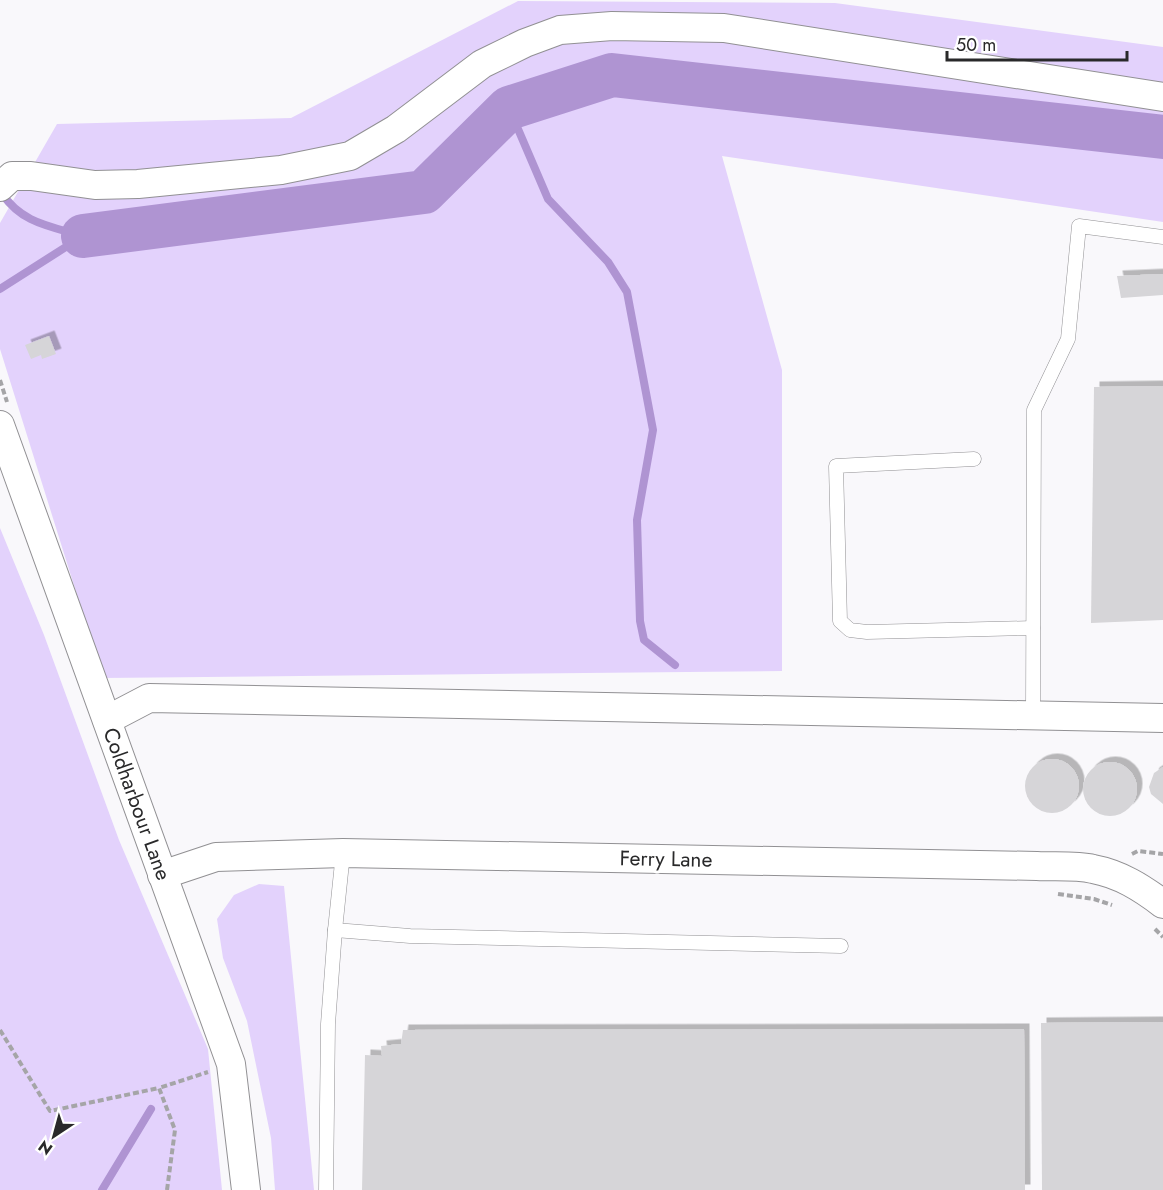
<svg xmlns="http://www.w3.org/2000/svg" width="1163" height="1190" viewBox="0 0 1163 1190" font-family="Jost,sans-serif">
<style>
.green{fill:#e3d2fc}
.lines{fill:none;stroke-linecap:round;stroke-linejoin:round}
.stream{stroke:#af94d2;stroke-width:8}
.river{stroke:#af94d2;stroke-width:44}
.building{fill:#d6d5d8;filter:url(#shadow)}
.lane-casing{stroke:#919093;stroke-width:15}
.street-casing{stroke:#919093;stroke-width:30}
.path{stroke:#a5a5a7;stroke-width:4;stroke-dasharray:6 3;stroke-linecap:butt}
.lane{stroke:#fff;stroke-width:14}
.street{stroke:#fff;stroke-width:28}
.labels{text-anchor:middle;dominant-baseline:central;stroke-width:6;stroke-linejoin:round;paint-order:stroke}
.street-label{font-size:21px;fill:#29292a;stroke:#fff}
</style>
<defs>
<filter id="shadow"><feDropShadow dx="5.5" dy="-5.5" stdDeviation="0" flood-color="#0004"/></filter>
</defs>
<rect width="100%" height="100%" fill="#f9f8fb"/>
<g class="green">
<polygon points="518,1 835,3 1163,47 1163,222 722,156 782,370 782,671 103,678 0,349 0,223 57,124 291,118"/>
<polygon points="0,528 44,635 119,840 208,1049 222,1190 0,1190"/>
<polygon points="259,884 284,886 314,1190 275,1190 271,1138 247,1021 223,958 217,919 234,895"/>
</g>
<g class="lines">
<g class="stream">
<polyline points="509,108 548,199 608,262 627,292 653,430 637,520 640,621 644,640 675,665"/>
<path d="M1,192c20,31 48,34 82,44"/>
<polyline points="0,289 83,236"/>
<polyline points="102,1190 151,1109"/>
</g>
<polyline class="river" points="83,236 424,192 509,108 612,75 1163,137"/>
</g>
<g class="building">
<polygon points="1163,274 1163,295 1121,298 1117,276"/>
<polygon points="49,336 56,354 42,359 41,355 31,359 25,345"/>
<polygon points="1163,386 1163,620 1091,623 1094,387"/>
<circle cx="1052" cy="786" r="27"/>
<circle cx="1110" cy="789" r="27"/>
<polygon points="1163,767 1163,804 1151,794 1149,787 1154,773"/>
<polygon points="1163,1022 1163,1190 1042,1190 1041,1023"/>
<polygon points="1024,1029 1025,1190 362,1190 365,1055 382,1056 381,1046 401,1044 403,1030"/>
</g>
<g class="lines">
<defs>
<g id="lane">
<polyline points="974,459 836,466 840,621 850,630 867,632 1033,628"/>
<polyline points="1033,715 1034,410 1068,339 1079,226 1163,237"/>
<polyline points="343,853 335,930 410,936 841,946"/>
<polyline points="326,1190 328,1024 335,930"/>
</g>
<g id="street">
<polyline points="0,187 12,176 31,176 95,185 138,184 281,170 350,156 396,129 482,64 525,43 560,30 612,26 724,28 1163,97"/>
<polyline points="0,425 231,1064 246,1190"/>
<polyline points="107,720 149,698 1163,718"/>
<path d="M162,875l54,-18 127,-4 694,13c18,1 39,-1 56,3 27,5 49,19 70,35"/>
</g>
</defs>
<use href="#lane" class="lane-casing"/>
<use href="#street" class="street-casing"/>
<g class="path">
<polyline points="0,380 7,402"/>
<polyline points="1132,854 1138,851 1163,854"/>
<polyline points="1058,894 1094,899 1112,905"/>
<polyline points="1155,929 1163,937"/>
<polyline points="0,1030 50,1111 159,1088"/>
<polyline points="167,1190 175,1130 159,1088 208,1072"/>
</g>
<use href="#lane" class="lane"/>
<use href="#street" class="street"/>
</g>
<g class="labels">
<g class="street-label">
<text transform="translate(137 804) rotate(70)">Coldharbour Lane</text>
<text transform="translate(666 859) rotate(1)">Ferry Lane</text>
</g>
</g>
<g transform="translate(54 1136) rotate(216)" stroke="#ffffff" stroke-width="4.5" paint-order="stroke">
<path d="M0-4.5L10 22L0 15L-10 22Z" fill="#29292a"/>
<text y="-9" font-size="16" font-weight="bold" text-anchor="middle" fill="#29292a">N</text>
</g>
<path d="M947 51v9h180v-9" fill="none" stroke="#29292a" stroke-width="3"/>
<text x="956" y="51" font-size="18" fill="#29292a" stroke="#ffffff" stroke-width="4.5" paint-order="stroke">50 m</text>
</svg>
